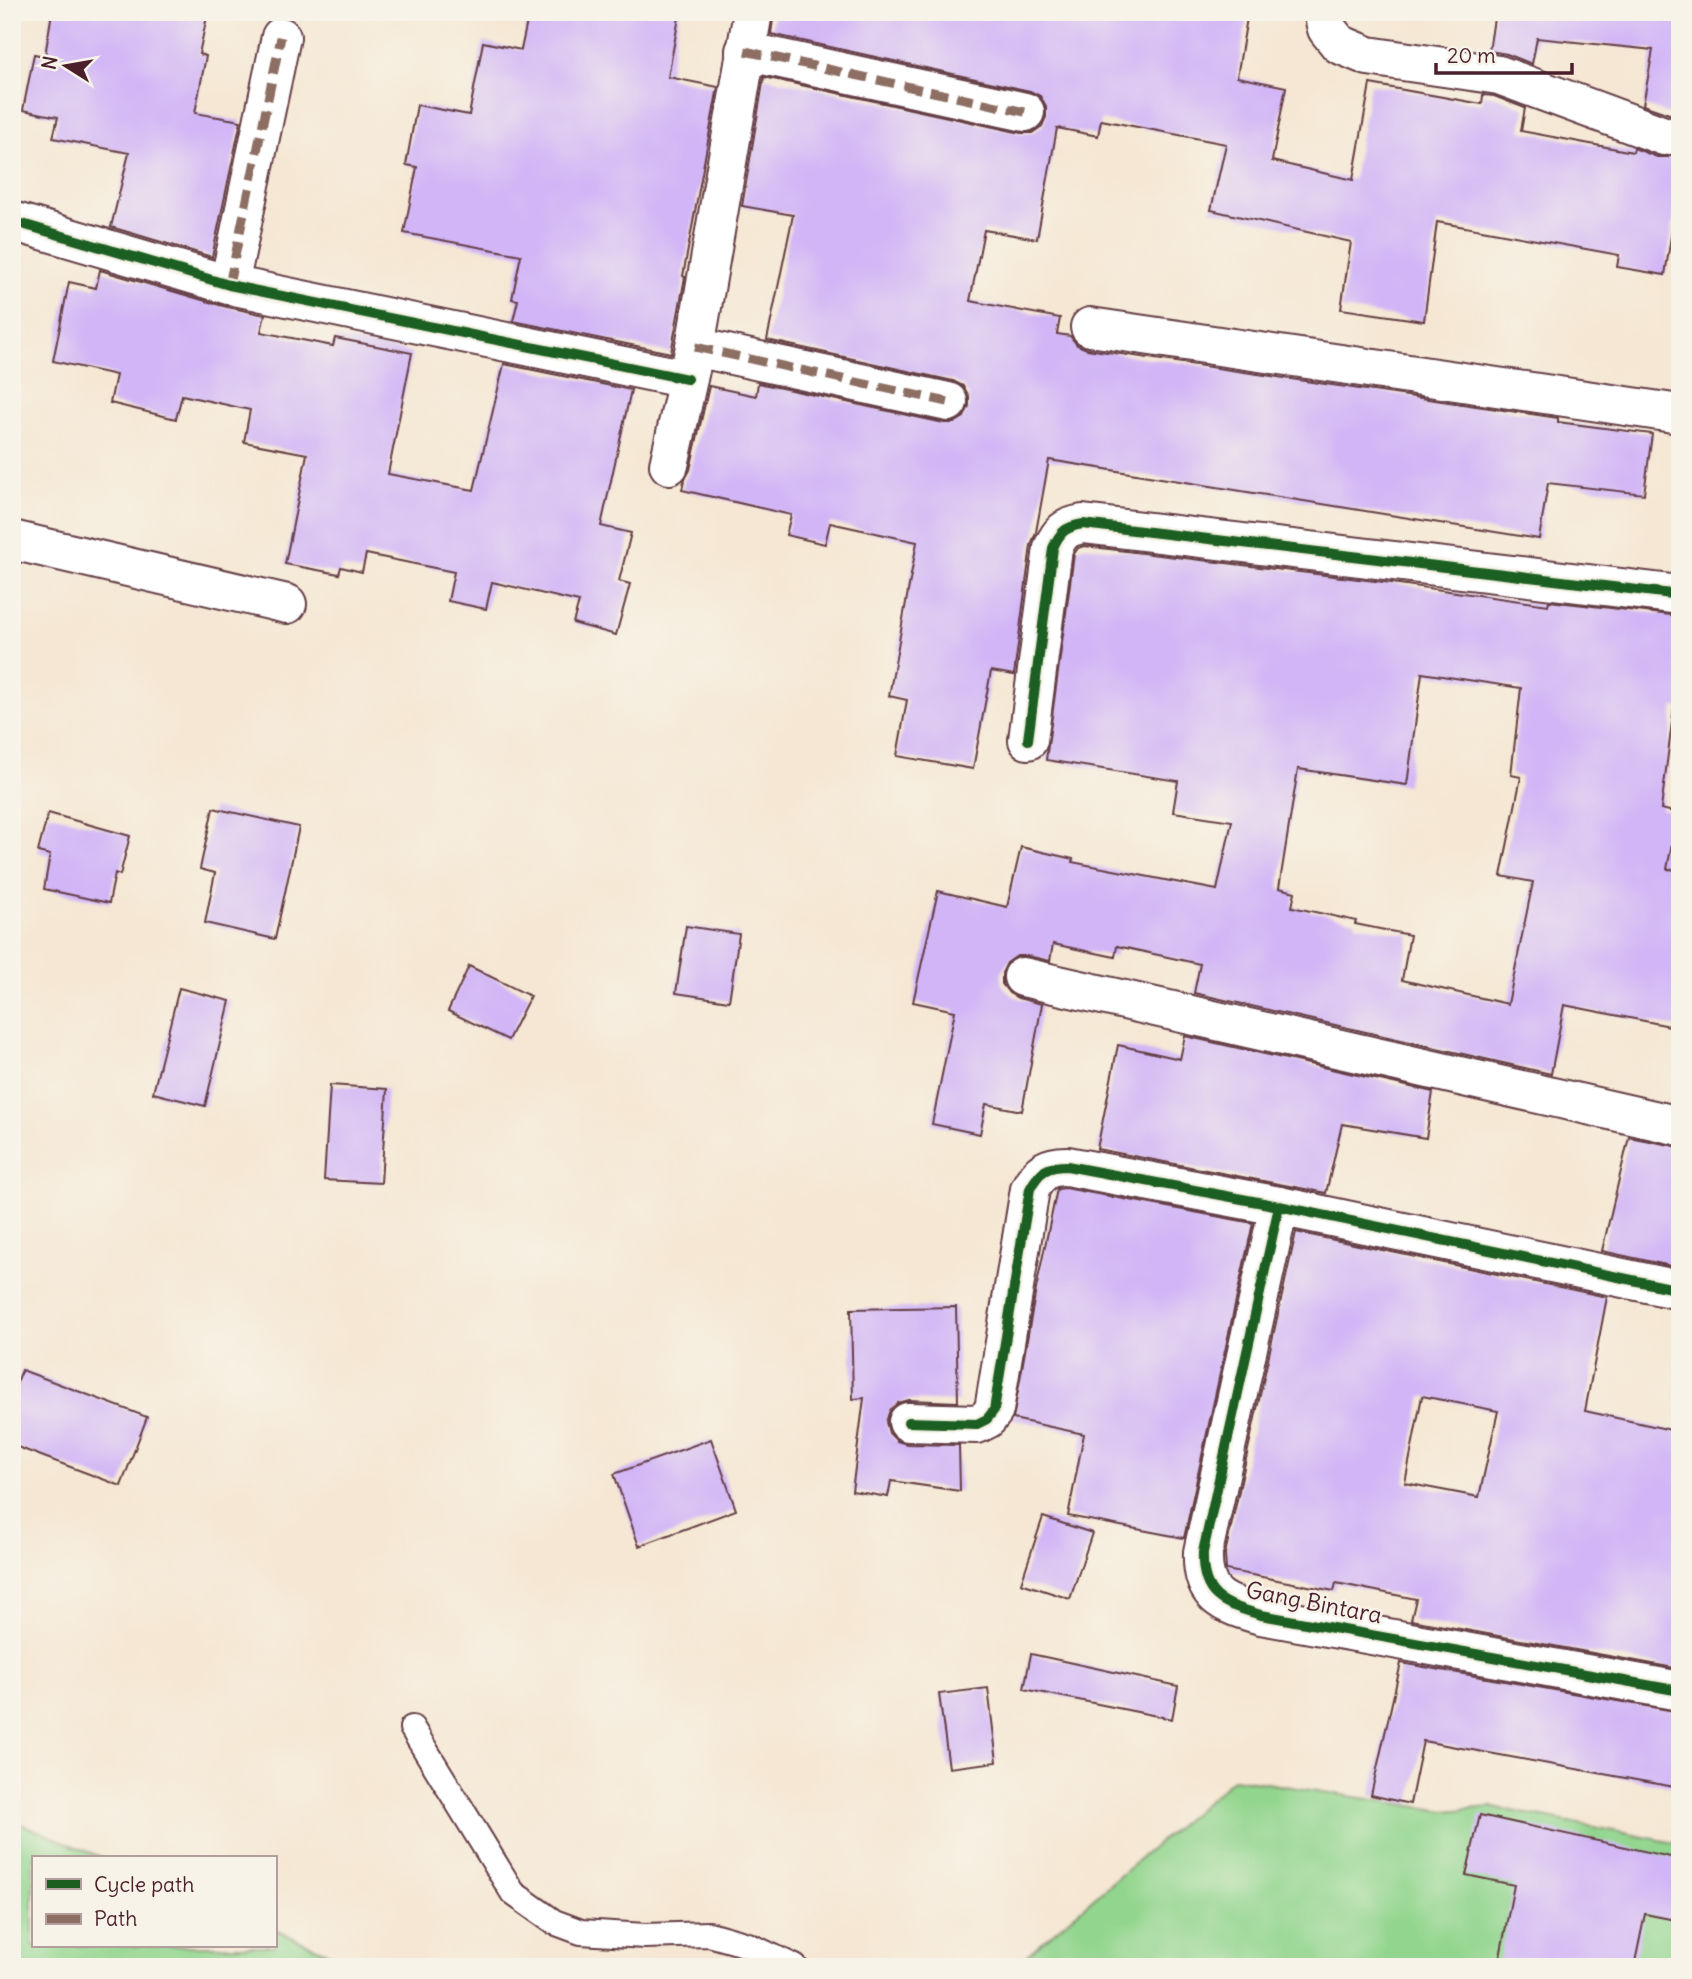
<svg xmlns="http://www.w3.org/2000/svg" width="1692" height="1979" viewBox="0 0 1692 1979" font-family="Delius,sans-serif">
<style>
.green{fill:#92d58e;stroke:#6e7a5c;stroke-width:2}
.building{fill:#d1b5f6;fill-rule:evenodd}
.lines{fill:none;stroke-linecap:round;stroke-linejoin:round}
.service-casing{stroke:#643d44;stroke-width:28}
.minor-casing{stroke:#643d44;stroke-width:42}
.service{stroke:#fff;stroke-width:24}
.minor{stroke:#fff;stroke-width:38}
.quiet{stroke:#8d6e63;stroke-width:9;stroke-dasharray:18 9;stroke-linecap:butt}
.cycleway-casing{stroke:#f7f3e8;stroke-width:15}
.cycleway{stroke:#1b5e20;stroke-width:10}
.labels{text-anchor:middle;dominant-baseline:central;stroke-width:5;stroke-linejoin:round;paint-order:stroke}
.street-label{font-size:23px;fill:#4a1f2b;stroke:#f7f3e8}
</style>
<rect width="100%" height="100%" fill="#f7f3e8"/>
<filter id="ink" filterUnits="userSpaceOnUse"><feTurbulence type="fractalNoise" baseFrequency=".0143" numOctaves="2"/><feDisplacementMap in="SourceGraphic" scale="14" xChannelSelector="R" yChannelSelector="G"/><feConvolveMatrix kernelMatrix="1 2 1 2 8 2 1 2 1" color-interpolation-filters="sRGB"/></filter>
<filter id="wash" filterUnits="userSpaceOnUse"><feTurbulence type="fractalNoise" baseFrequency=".00686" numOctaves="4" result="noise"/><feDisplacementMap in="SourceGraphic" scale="28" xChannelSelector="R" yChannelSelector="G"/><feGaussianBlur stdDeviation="1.57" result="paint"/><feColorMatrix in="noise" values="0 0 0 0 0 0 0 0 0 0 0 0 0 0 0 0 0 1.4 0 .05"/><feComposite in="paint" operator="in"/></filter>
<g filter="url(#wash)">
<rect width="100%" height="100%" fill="#f5e7d3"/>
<g class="green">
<polygon points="1234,1778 1445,1811 1492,1807 1680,1844 1680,1950 1676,1967 1013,1967"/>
<polygon points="12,1820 103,1858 33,1858 33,1946 275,1946 275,1930 362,1967 12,1967"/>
</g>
<g id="blocks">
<g class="building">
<polygon points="52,12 208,12 199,54 206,56 195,113 241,121 212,257 111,227 129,153 53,138 58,117 23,110 34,54 45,56"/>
<polygon points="529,12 680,12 668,77 718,87 683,276 685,277 671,353 513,321 518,300 512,299 521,255 404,233 417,167 406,165 417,105 469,115 483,42 521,50"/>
<polygon points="774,12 1248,12 1237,77 1286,87 1272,161 1353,180 1370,84 1482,104 1483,95 1494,96 1525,108 1521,131 1633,152 1634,148 1657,157 1668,157 1680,150 1680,205 1676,204 1665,275 1617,267 1619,255 1437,222 1424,321 1341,309 1351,242 1211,210 1226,144 1101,120 1098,136 1057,128 1037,239 984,230 970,301 1060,318 1057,334 1070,336 1077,345 1087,349 1558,418 1558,422 1652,434 1644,494 1548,483 1539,539 1049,460 1036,532 1031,545 1014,675 991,671 973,769 897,756 907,700 889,696 917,542 830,523 825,544 786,535 791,515 682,490 684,481 690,470 709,386 756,396 758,383 944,423 954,423 964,417 969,406 969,396 963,386 953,381 767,340 793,215 742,206 764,77 1021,133 1032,133 1042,126 1046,117 1046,106 1040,96 1030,91 771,34"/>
<polygon points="1495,12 1680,12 1680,121 1672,115 1643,105 1653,50 1537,38 1532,64 1507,54 1489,51"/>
<polygon points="100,270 223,306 265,315 261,332 333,346 335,338 412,353 388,474 474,490 504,364 631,390 601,526 631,533 619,581 630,584 616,635 573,623 579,602 492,582 486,609 448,601 454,572 366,554 362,572 341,567 339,574 285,564 307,454 244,442 250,410 182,395 176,419 110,403 116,375 53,361 69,282 96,288"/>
<path d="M1084,546l308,37 156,22 1,-4 131,15v92l-6,-1 -13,102 17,4 -11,56 13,1v158l-116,-23 -13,69 -357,-81 6,-29 -83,-18 -2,11 -62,-13 -3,17 -22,-5h-11l-10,7 -5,10v11l7,9 9,5 24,6 -20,107 -36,-7 -6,30 -48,-10 23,-113 -42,-9 25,-111 69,16 14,-60 52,12 -1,3 145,28 15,-69 -59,-9 5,-31 -132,-21 28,-206 4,-6zM1422,673l99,15 -10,87 10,2 -20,99 32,6 -25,122 -106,-24 8,-45 -55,-11 1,-3 -64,-14 3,-15 -16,-4 19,-119 109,16z"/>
<polygon points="213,808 299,827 275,939 205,923 215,873 200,869"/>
<polygon points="48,813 130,836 120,875 115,873 109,903 44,889 50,855 38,852"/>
<polygon points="686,926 739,934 729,1001 676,993"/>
<polygon points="469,966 530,996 508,1040 448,1011"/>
<polygon points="179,988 230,1001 205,1106 153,1093"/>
<polygon points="1185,1036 1433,1092 1426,1138 1342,1124 1326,1193 1097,1149 1118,1045 1180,1059"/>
<polygon points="330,1085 387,1089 381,1183 324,1180"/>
<polygon points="1629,1137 1680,1147 1680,1268 1602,1251"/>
<polygon points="1065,1188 1253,1223 1184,1538 1068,1516 1084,1434 1013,1419 1036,1289 1057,1189"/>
<path d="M1296,1232l311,65 -22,114 95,21v237l-269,-49 5,-21 -80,-16 -2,8 -108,-21 -1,-16zM1422,1396l76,15 -19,86 -74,-14z"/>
<polygon points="956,1307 958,1402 909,1400 898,1403 890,1410 886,1422 889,1433 897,1441 907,1444 959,1445 960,1491 891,1481 888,1497 852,1491 864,1398 853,1399 851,1309"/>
<polygon points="22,1370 147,1417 121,1486 12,1445 12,1395"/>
<polygon points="711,1439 736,1510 639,1546 614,1474"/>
<polygon points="1043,1517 1092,1533 1070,1599 1021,1583"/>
<polygon points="1031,1654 1178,1686 1172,1719 1024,1689"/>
<polygon points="1401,1663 1680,1712 1680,1788 1423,1741 1410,1804 1371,1795"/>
<polygon points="988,1688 997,1762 949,1768 939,1694"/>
<polygon points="1480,1815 1680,1859 1680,1921 1645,1914 1634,1967 1498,1967 1514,1885 1466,1875"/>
</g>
</g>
</g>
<g filter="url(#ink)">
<use href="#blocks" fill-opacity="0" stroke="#643d44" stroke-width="2"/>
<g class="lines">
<defs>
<polyline id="service" points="412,1728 513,1893 554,1922 581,1932 645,1936 709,1934 748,1945 795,1967"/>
<g id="minor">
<polyline points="1323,12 1327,29 1339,44 1368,56 1499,75 1664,136"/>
<polyline points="745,51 1025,112"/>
<polyline points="12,221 229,285 687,379"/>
<polyline points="229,285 281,37"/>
<polyline points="1090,327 1680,414"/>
<polyline points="695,347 948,402"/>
<polyline points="669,465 695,347 753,12"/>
<polyline points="12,540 287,604"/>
<path d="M1028,740l25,-192c7,-16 12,-21 30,-24l597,71"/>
<polyline points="1023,977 1680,1126"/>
<path d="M1279,1206l-76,346c-2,44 19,52 58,63l419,76"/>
<path d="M908,1422l69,2 10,-5 7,-9 36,-221c9,-18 18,-23 37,-23l212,40 401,84"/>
</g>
</defs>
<use href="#service" class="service-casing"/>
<use href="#minor" class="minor-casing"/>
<use href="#service" class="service"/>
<use href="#minor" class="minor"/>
<g class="quiet">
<polyline points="745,51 1025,112"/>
<polyline points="229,285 281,37"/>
<polyline points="695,347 948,402"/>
</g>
<defs>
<g id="cycleway">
<polyline points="12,221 229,285 687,379"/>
<path d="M1028,740l25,-192c7,-16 12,-21 30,-24l597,71"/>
<path d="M1279,1206l-76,346c-2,44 19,52 58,63l419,76"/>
<path d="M908,1422l69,2 10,-5 7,-9 36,-221c9,-18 18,-23 37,-23l212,40 401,84"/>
</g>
</defs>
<use href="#cycleway" class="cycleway-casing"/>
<use href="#cycleway" class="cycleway"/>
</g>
</g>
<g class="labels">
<g class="street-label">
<text transform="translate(1314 1602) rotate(11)">Gang Bintara</text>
</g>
</g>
<rect width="1692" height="1979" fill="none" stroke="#f7f3e8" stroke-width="42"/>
<rect x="32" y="1856" width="245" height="91" fill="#f7f3e8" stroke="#b29e9c" stroke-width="2"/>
<rect x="46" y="1879" width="35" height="10" fill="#1b5e20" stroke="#b29e9c" stroke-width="2"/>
<text x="94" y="1892" font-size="21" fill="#4a1f2b">Cycle path</text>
<rect x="46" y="1914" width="35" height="10" fill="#8d6e63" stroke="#b29e9c" stroke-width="2"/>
<text x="94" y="1926" font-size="21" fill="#4a1f2b">Path</text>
<g transform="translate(66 66) rotate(281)" stroke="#f7f3e8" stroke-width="5" paint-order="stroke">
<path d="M0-5L12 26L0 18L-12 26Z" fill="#4a1f2b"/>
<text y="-10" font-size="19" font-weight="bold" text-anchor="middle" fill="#4a1f2b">N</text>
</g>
<path d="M1436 63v10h136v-10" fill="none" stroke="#4a1f2b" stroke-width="3.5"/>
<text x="1447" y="63" font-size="21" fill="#4a1f2b" stroke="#f7f3e8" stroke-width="5" paint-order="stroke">20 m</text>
</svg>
